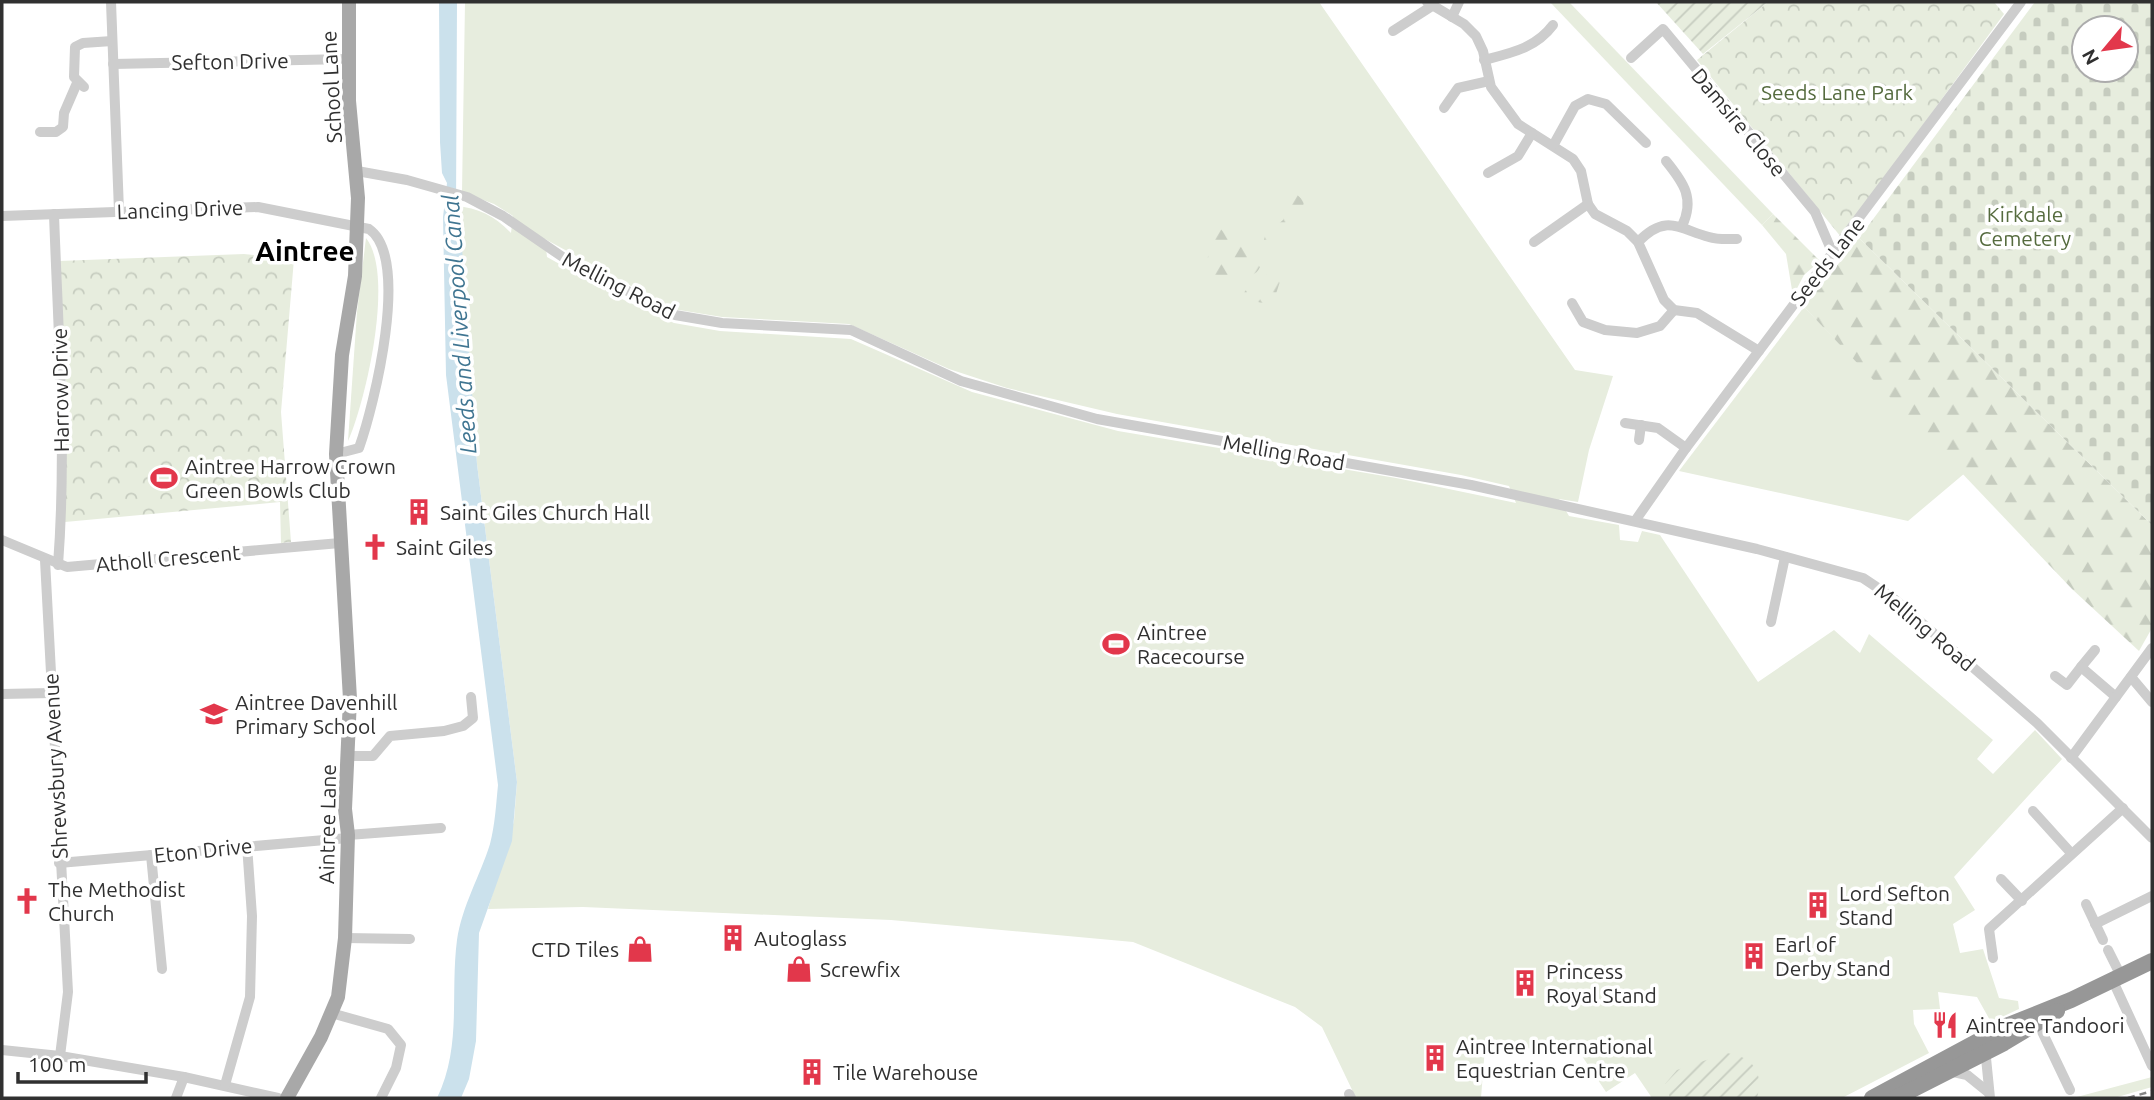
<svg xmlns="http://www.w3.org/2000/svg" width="2154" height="1100" viewBox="0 0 2154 1100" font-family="Ubuntu,sans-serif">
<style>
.grass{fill:#e7edde;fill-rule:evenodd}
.forest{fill:url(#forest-firs)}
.cemetery{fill:url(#cemetery-stones);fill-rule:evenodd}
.park{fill:url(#park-crowns)}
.garden{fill:url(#garden-furrows)}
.water{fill:#cbe1ec}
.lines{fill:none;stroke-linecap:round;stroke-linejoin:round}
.minor{stroke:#cdcdcd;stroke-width:10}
.major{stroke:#a8a8a8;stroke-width:14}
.highway{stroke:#979797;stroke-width:16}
.rail{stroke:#858585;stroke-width:2.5;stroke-dasharray:7 5;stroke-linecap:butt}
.labels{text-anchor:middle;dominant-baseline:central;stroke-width:7;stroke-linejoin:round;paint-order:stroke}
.street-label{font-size:21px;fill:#303030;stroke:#fff}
.park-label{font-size:21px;fill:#556b3e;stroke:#fff}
.poi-label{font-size:21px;fill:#303030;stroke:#fff;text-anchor:start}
.water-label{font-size:23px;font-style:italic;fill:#3f7591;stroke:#fff}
.district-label{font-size:28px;font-weight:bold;fill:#000;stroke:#fff}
</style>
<defs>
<pattern id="forest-firs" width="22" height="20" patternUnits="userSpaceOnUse" patternTransform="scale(1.75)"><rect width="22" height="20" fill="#e7edde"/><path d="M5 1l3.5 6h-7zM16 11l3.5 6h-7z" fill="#c6ccbf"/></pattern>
<pattern id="cemetery-stones" width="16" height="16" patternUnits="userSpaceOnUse" patternTransform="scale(1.75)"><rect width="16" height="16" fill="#e7edde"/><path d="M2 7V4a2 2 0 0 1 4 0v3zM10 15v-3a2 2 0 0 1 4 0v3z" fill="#c6ccbf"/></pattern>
<pattern id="park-crowns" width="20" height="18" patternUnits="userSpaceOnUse" patternTransform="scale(1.75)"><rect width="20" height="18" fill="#e7edde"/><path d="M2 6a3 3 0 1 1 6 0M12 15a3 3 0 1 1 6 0" fill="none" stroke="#c6ccbf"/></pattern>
<pattern id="garden-furrows" width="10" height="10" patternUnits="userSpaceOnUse" patternTransform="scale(1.75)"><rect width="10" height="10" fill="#e7edde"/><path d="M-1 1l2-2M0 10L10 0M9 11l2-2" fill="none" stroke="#c6ccbf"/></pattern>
</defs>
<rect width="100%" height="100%" fill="#fff"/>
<g class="grass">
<path d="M465,2h854l256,368 38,6 -24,74 -11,52 -19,-3 10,17 50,9 1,15 18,2 4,-11 18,4 98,147 76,-52 26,23 9,-19 124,106 -16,19 16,15 42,-44 27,29 -108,118 21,33 -22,14 7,29 23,-4 16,49 19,3 1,8 -28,13 -14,-25 -39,-5 2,17 -27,1 1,14 15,29 -87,45h-190l-17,-25 -29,19 -28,-42 -93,-3 -4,51h-125l-34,-71 -27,-20 -162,-65 -242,-22 -308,-13 -95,2 26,-88 3,-39 -40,-318 -21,-258c22,2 39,10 55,27l2,-17 -19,-12 -32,-12zM545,239l128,70 49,8 127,7 100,45 58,19 110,26 344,61 48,11 7,17 -120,-25 -278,-47 -146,-39 -121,-53 -131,-8 -46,-8 -52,-24 -75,-42z"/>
<polygon points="1550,2 1569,2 1773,214 1762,225"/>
<path d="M366,238c29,37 0,162 -18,203l9,-129z"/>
<polygon points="1804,307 1965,473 1908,521 1679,471"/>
<polygon points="2152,1077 2152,1087 2114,1098 2073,1098"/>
</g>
<g class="forest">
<path d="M1295,193l9,8c-3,23 -17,43 -41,43l2,-8 18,-16z"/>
<polygon points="1773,214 1820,261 1804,275 1793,296 1786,254 1762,225"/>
<path d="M1217,225l14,14 16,5 -1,10 14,13c-4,9 -11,8 -19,13 -11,7 -15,18 -28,24l-4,-4 8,-8c-4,-10 -12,-20 -10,-32 3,-11 6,-15 3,-27z"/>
<polygon points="1859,238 2152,525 2152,628 2139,651 2072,589 1804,307"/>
<polygon points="1281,264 1284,269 1274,300 1263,303 1242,299 1245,291"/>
</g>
<path class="cemetery" d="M2035,2h117v523l-293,-287zM2084,28h42v42h-42z"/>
<g class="park">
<polygon points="1768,2 1994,2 2004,14 1841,237 1697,60"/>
<path d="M244,254l50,5 -13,153 10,130 -10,1 -1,-41 -215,20 -1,-98c10,-14 9,-36 -2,-49l-3,-114z"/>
</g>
<g class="garden">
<polygon points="1656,2 1768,2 1703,54"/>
<path d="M1727,1053c26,4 37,19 30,45h-87l-5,-14 12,-14z"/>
</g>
<path class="water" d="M439,2h18l-1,206 6,39 15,217 40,318 -5,59 -33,92 -3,108 -7,38 -8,19h-24c25,-51 13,-104 20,-158 5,-34 23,-64 33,-96 5,-19 6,-39 8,-59l-52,-410 -3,-158 4,-34 -5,-10 -2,-31z"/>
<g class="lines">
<g class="minor">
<polyline points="111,2 119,211"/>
<polyline points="1427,2 1464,24 1476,36 1483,51 1491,87 1518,124 1573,159 1581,171 1588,204 1595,214 1627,231 1638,242 1664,300 1674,310 1697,313 1759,351"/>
<polyline points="1452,17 1459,2"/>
<polyline points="1393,31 1432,6"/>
<polyline points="1631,58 1663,29 1815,212 1833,254"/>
<path d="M1484,60c27,-7 52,-12 69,-35"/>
<polyline points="113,64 347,59"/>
<polyline points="84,87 74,77 75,47 83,43 112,41"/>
<polyline points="1444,108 1458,88 1489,81"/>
<polyline points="40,132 56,132 63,127 64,113 77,83"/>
<polyline points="1554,144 1575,106 1588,99 1606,104 1646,143"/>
<path d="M1666,161c18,22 29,38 16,65"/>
<polyline points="357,171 407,180 467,197 503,216 567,260 675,315 722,323 851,330 961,381 1097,419 1471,485 1757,549 1863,578 1893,598 2037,723 2152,838"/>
<polyline points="1488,173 1518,156 1532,133"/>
<path d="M54,214c4,117 13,234 4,351"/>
<path d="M2,216l256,-9 111,22c42,29 5,177 -10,219l-23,6"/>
<polyline points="1534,242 1588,204"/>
<path d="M1638,242c28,-29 41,-13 71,-5 9,3 19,2 28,2"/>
<polyline points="1572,303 1583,322 1605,330 1637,333 1660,326 1674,310"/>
<polyline points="1625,423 1658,428 1686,448"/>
<polyline points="1639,440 1641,425"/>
<polyline points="1635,521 1686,448 2021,2"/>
<polyline points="2,540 67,567 340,543"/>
<polyline points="45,560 68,992 60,1056"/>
<polyline points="1771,622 1785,557"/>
<polyline points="2081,667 2095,650"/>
<polyline points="2055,676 2067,685 2081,667 2116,697"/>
<polyline points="2131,677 2152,702"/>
<polyline points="2,694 52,693"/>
<polyline points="350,756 373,756 390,736 444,731 463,726 473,718 471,697"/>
<polyline points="2071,758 2152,648"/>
<polyline points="2033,811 2071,853"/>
<polyline points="348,835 441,828"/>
<polyline points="151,855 162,969"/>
<polyline points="59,863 348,838"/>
<polyline points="2001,879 2022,901"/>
<polyline points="2086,904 2103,940"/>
<polyline points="2095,924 2152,896"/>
<polyline points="345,938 410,939"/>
<polyline points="2108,950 2121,976"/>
<polyline points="1993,958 1989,929 2123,808"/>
<polyline points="2113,981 2152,1066"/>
<polyline points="331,1013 388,1029 401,1045 396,1068 381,1098"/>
<polyline points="2035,1017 2070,1090"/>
<polyline points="1985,1048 1990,1098"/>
<polyline points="2,1050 60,1056 184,1077 278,1098"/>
<polyline points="1949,1071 1967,1075 1988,1092"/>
<polyline points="225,1085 250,997 252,916 247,845"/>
<polyline points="1349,1094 1351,1098"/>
<polyline points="176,1098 184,1077"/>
</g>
<polyline class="major" points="287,1098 321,1037 338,997 345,938 348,835 345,809 350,699 336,454 342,355 355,276 358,198 349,101 349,2"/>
<g class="highway">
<polyline points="1872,1098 2006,1026 2071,1000 2152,961"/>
<polyline points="1896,1098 2004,1043 2057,1011"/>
</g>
<polyline class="rail" points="2128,1098 2152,1091"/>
</g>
<defs>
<symbol id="stadium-bare" viewBox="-9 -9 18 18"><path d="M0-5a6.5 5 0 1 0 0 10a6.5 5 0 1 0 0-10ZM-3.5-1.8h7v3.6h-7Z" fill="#e2374b" stroke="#fff" stroke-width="2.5" paint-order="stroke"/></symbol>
<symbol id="building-bare" viewBox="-9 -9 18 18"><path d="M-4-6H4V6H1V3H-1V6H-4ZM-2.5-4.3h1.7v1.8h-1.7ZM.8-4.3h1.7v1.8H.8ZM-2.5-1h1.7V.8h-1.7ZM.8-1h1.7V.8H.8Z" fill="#e2374b" stroke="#fff" stroke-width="2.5" paint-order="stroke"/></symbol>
<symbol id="church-bare" viewBox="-9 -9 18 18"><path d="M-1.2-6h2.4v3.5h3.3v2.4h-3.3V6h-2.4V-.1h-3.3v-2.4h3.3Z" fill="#e2374b" stroke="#fff" stroke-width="2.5" paint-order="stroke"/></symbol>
<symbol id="school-bare" viewBox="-9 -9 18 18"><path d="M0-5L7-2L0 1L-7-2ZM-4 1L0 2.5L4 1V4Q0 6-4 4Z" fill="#e2374b" stroke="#fff" stroke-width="2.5" paint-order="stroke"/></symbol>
<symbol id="shop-bare" viewBox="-9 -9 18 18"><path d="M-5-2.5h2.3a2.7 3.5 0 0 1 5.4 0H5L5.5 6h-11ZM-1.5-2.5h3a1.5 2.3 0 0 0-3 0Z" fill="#e2374b" stroke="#fff" stroke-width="2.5" paint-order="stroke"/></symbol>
<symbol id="restaurant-bare" viewBox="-9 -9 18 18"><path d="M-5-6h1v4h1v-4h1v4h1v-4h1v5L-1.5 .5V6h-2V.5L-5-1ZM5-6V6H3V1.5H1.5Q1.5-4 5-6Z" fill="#e2374b" stroke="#fff" stroke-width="2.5" paint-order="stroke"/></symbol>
</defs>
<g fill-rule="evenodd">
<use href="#stadium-bare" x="145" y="459" width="38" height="38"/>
<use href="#building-bare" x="400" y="493" width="38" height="38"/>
<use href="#church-bare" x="356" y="528" width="38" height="38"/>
<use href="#stadium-bare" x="1097" y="625" width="38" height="38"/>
<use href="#school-bare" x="195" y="695" width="38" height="38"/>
<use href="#church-bare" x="8" y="882" width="38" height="38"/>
<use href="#building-bare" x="1799" y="886" width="38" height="38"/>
<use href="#building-bare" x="714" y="919" width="38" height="38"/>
<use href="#shop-bare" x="621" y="930" width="38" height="38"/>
<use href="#building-bare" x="1735" y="937" width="38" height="38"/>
<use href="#shop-bare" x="780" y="950" width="38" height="38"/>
<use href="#building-bare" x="1506" y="964" width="38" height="38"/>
<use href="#restaurant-bare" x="1926" y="1006" width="38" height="38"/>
<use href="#building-bare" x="1416" y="1039" width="38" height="38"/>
<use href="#building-bare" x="793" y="1053" width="38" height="38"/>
</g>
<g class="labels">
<g class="street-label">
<text transform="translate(230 61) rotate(-1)">Sefton Drive</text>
<text transform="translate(331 87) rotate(-93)">School Lane</text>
<text transform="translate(1739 122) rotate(50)">Damsire Close</text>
<text transform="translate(180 209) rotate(-2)">Lancing Drive</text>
<text transform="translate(1827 261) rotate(-52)">Seeds Lane</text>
<text transform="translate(619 285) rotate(27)">Melling Road</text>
<text transform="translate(60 390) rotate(-91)">Harrow Drive</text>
<text transform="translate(1284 452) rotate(10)">Melling Road</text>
<text transform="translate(168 558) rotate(-5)">Atholl Crescent</text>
<text transform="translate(1925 627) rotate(40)">Melling Road</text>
<text transform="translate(55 766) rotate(-93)">Shrewsbury Avenue</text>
<text transform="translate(327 824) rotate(-89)">Aintree Lane</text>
<text transform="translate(203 850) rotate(-6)">Eton Drive</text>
</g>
<g class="park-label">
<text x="1837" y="92">Seeds Lane Park</text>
<text x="2025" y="214">Kirkdale<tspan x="2025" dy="24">Cemetery</tspan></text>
</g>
<g class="poi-label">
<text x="185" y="466">Aintree Harrow Crown<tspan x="185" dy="24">Green Bowls Club</tspan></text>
<text x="440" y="512">Saint Giles Church Hall</text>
<text x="396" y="547">Saint Giles</text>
<text x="1137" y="632">Aintree<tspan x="1137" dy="24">Racecourse</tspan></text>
<text x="235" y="702">Aintree Davenhill<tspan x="235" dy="24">Primary School</tspan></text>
<text x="48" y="889">The Methodist<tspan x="48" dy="24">Church</tspan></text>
<text x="1839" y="893">Lord Sefton<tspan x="1839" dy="24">Stand</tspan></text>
<text x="754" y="938">Autoglass</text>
<text x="1775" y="944">Earl of<tspan x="1775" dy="24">Derby Stand</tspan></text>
<text x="619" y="949" text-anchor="end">CTD Tiles</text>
<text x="820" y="969">Screwfix</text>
<text x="1546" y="971">Princess<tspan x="1546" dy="24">Royal Stand</tspan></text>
<text x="1966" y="1025">Aintree Tandoori</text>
<text x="1456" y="1046">Aintree International<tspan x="1456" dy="24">Equestrian Centre</tspan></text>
<text x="833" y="1072">Tile Warehouse</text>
</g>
<g class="water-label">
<text transform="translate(459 324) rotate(-94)">Leeds and Liverpool Canal</text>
</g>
<g class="district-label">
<text x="305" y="250">Aintree</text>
</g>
</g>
<rect width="2154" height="1100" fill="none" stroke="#303030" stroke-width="7"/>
<g transform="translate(2105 49) rotate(241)"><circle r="33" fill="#ffffff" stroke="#acacac" stroke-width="2"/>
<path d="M0-5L12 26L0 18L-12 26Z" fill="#e2374b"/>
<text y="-10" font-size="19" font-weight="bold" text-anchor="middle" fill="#303030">N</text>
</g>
<path d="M18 1072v10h128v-10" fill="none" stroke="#303030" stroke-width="3.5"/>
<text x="28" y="1072" font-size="21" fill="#303030" stroke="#ffffff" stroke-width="5" paint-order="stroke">100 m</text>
</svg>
